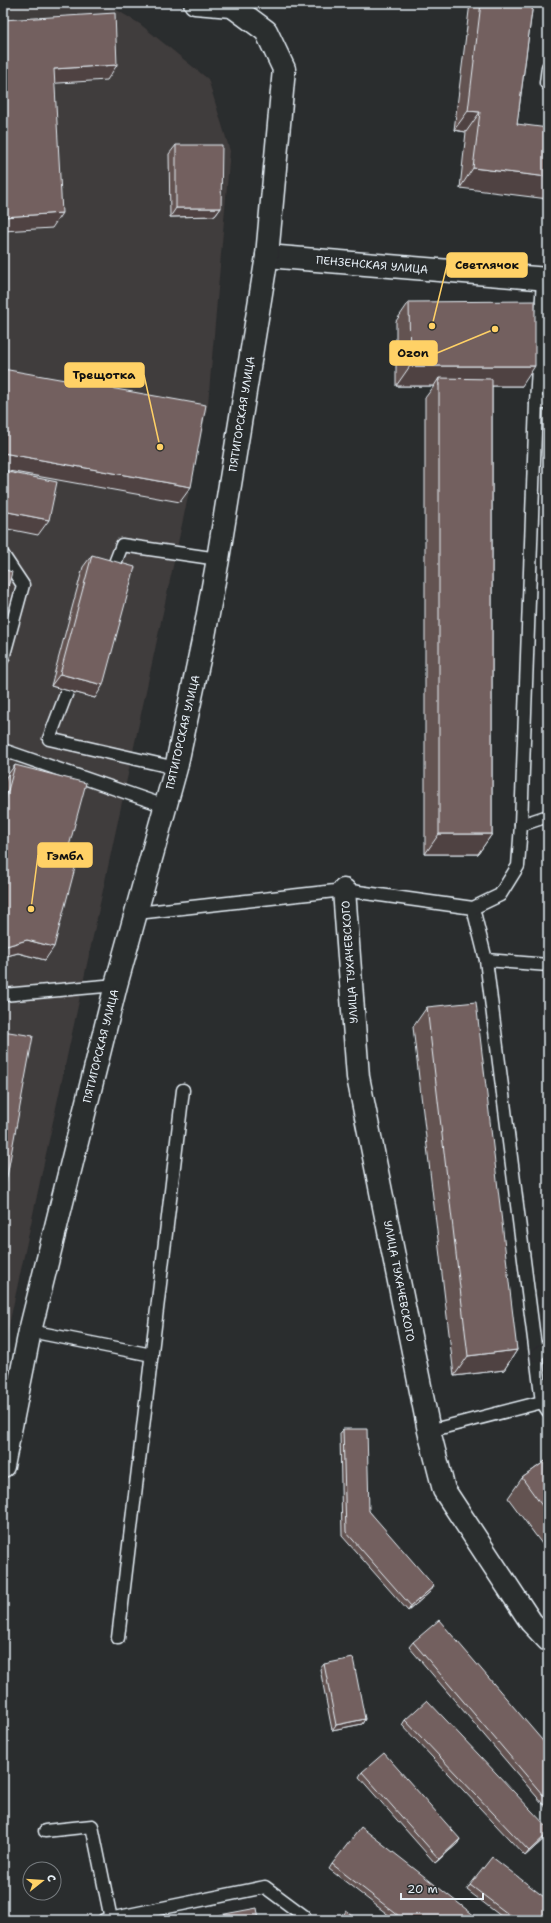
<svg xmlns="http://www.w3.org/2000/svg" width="551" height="1923" viewBox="0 0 551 1923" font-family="'Shantell Sans',sans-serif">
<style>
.built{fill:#403c3c}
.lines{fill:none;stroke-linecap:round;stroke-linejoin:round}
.service-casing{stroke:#e8f1f8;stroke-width:15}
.minor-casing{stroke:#e8f1f8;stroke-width:25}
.secondary-casing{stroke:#e8f1f8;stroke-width:25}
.service{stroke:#2a2d2e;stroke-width:12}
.minor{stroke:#2a2d2e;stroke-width:22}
.secondary{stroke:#2a2d2e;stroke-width:22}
.wall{fill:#635351;stroke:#e8f1f8}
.shaded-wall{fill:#504342;stroke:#e8f1f8}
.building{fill:#73605e;stroke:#e8f1f8}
.labels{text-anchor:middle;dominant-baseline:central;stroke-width:4;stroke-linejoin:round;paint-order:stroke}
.street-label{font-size:11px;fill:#e8f1f8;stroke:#2a2d2e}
.leader{fill:none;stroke:#ffd166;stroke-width:1.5}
.callout-dot{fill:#ffd166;stroke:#2a2d2e;stroke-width:1.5}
.callout{fill:#ffd166;stroke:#ffd166;stroke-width:1.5}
.callout-label{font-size:12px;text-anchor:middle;font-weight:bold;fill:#111}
</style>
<rect width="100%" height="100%" fill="#2a2d2e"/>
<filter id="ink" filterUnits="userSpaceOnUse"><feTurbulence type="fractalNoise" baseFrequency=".025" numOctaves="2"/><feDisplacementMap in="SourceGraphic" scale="8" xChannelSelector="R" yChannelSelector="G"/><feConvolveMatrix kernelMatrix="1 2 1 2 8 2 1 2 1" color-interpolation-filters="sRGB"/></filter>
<g filter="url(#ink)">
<polygon class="built" points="3,3 105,3 140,24 208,79 230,151 208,404 3,1353"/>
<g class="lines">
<defs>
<g id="service">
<polyline points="548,67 546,83 548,83"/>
<polyline points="536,403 543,279"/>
<polyline points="3,555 23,585 3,658"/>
<polyline points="110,576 122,545 218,559"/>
<polyline points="73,676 49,739 176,768"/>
<polyline points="3,750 165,806"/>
<polyline points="521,825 536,403 548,403"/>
<polyline points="473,908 486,960 542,1402 548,1411"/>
<polyline points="137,913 344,890 473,908 500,895 518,866 521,825 548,816"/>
<polyline points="486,960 548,965"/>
<polyline points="3,995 116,985"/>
<polyline points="30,1331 152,1355"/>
<polyline points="537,1355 548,1345"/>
<polyline points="429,1431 542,1402"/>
<polyline points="118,1638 183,1090"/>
<polyline points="45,1831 92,1826 111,1919"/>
<polyline points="104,1920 265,1887 304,1916"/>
</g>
<g id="minor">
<polyline points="267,256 548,279"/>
<polyline points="344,890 358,1077 429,1431 444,1490 531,1622 548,1640"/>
</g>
<g id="secondary">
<polyline points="195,3 231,6"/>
<polyline points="3,1466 30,1331 116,985 176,768 204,636 218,559 267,256 284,69 266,31 228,3"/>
</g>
</defs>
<use href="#service" class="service-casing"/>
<use href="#minor" class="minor-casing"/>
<use href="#secondary" class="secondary-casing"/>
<use href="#service" class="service"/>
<use href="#minor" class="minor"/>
<use href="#secondary" class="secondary"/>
</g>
<g class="wall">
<polygon points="470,3 533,3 517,124 460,188 466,132 454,130"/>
<polygon points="176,145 221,208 215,216 170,217 169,154"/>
<polygon points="409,302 522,386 492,386 492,834 478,854 425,854 425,398 434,386 396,386 396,321"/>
<polygon points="92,555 95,698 51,686 83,567"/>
<polygon points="15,765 68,850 45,960 18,953 3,957 3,788 6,777"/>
<polygon points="427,1007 517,1350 504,1370 454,1376 413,1027"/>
<polygon points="343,1429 369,1511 431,1591 408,1611 342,1536 340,1434"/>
<polygon points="548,1459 548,1552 508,1498 522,1478"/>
<polygon points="413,1642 548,1747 548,1810 409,1647"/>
<polygon points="324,1664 365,1719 362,1724 332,1730 320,1669"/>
<polygon points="405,1720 547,1836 525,1856 402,1725"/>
<polygon points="362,1772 460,1839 457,1844 435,1863 359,1777"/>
<polygon points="332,1864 480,1920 395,1920 329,1869"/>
<polygon points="470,1885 548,1920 506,1920 467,1890"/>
</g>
<g class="shaded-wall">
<polygon points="117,65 107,80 43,84 54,69"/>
<polygon points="468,111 480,112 466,132 454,130"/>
<polygon points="473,168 548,177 548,199 460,188"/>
<polygon points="176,208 221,208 215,216 170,217"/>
<polygon points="62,213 52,228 3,231 3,217"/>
<polygon points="410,366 535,366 522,386 439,386 439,378 434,386 396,386"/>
<polygon points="3,453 191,487 180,502 3,470"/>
<polygon points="3,511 49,520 38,535 3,528"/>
<polygon points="60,674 103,685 95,698 51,686"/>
<polygon points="439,834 492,834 478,854 425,854"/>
<polygon points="27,940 54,947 45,960 18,953 3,957 3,947"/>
<polygon points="517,1350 504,1370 454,1376 468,1356"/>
<polygon points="434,1586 431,1591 408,1611 411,1606"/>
<polygon points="365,1719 362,1724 332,1730 336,1725"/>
<polygon points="548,1833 547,1836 525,1856 529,1851"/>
<polygon points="460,1839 457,1844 435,1863 439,1859"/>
</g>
<g class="building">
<polygon points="481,3 533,3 517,124 548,128 548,177 473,168 480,112 468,111"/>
<polygon points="115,13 117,65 54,69 62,213 3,217 3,20"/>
<polygon points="176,145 222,145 221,208 176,208"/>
<polygon points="535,301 535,366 410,366 409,302"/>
<polygon points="3,369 206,405 191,487 3,453"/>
<polygon points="439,378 492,379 492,834 439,834"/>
<polygon points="3,471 57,482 49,520 3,511"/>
<polygon points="92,555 135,567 103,685 60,674"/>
<polygon points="3,569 12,572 3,607"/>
<polygon points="15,765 86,783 68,850 79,853 54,947 27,940 3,947 3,809"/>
<polygon points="476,1002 517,1350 468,1356 427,1007"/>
<polygon points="3,1031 33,1036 3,1198"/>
<polygon points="343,1429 367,1429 369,1511 434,1586 411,1606 346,1532"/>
<polygon points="548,1459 548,1514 522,1478"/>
<polygon points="439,1620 548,1747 548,1801 413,1642"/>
<polygon points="353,1658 365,1719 336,1725 324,1664"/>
<polygon points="427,1700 548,1828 548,1833 529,1851 405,1720"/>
<polygon points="384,1753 460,1839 439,1859 362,1772"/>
<polygon points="361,1827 480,1920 404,1920 332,1864"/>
<polygon points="492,1857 548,1900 548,1920 516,1920 470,1885"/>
<polygon points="257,1908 259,1920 193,1920"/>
<polygon points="346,1911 359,1920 340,1920"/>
</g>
</g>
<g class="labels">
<g class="street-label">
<text transform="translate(372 265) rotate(5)">ПЕНЗЕНСКАЯ УЛИЦА</text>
<text transform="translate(242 414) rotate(-81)">ПЯТИГОРСКАЯ УЛИЦА</text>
<text transform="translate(183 732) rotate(-77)">ПЯТИГОРСКАЯ УЛИЦА</text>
<text transform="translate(350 962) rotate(-94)">УЛИЦА ТУХАЧЕВСКОГО</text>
<text transform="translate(101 1046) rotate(-76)">ПЯТИГОРСКАЯ УЛИЦА</text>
<text transform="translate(399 1281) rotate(79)">УЛИЦА ТУХАЧЕВСКОГО</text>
</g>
</g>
<path class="leader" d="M432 326L447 265M495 329L437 353M160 447L144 375M31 909L38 855"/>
<g class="callout-dot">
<circle cx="432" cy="326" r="4"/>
<circle cx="495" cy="329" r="4"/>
<circle cx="160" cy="447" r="4"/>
<circle cx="31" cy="909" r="4"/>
</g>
<g class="callout">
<rect x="447" y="253" width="80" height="24" rx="4"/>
<rect x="390" y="341" width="47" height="24" rx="4"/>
<rect x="65" y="363" width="79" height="24" rx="4"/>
<rect x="38" y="843" width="54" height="24" rx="4"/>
</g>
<g class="callout-label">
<text x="487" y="269">Светлячок</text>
<text x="413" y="357">Ozon</text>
<text x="104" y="379">Трещотка</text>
<text x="65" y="860">Гэмбл</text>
</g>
<rect width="551" height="1923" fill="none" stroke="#2a2d2e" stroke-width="16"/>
<rect x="8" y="8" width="535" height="1907" fill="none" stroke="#e8f1f8" stroke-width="1.5" filter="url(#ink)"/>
<g transform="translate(42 1881) rotate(73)"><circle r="19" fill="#2a2d2e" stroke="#767b7f"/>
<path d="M0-3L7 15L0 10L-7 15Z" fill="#ffd166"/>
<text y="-6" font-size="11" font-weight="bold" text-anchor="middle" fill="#e8f1f8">С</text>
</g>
<path d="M401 1893v6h82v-6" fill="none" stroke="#e8f1f8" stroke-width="2"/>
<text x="407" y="1893" font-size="12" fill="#e8f1f8" stroke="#2a2d2e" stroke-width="3" paint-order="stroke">20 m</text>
</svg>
